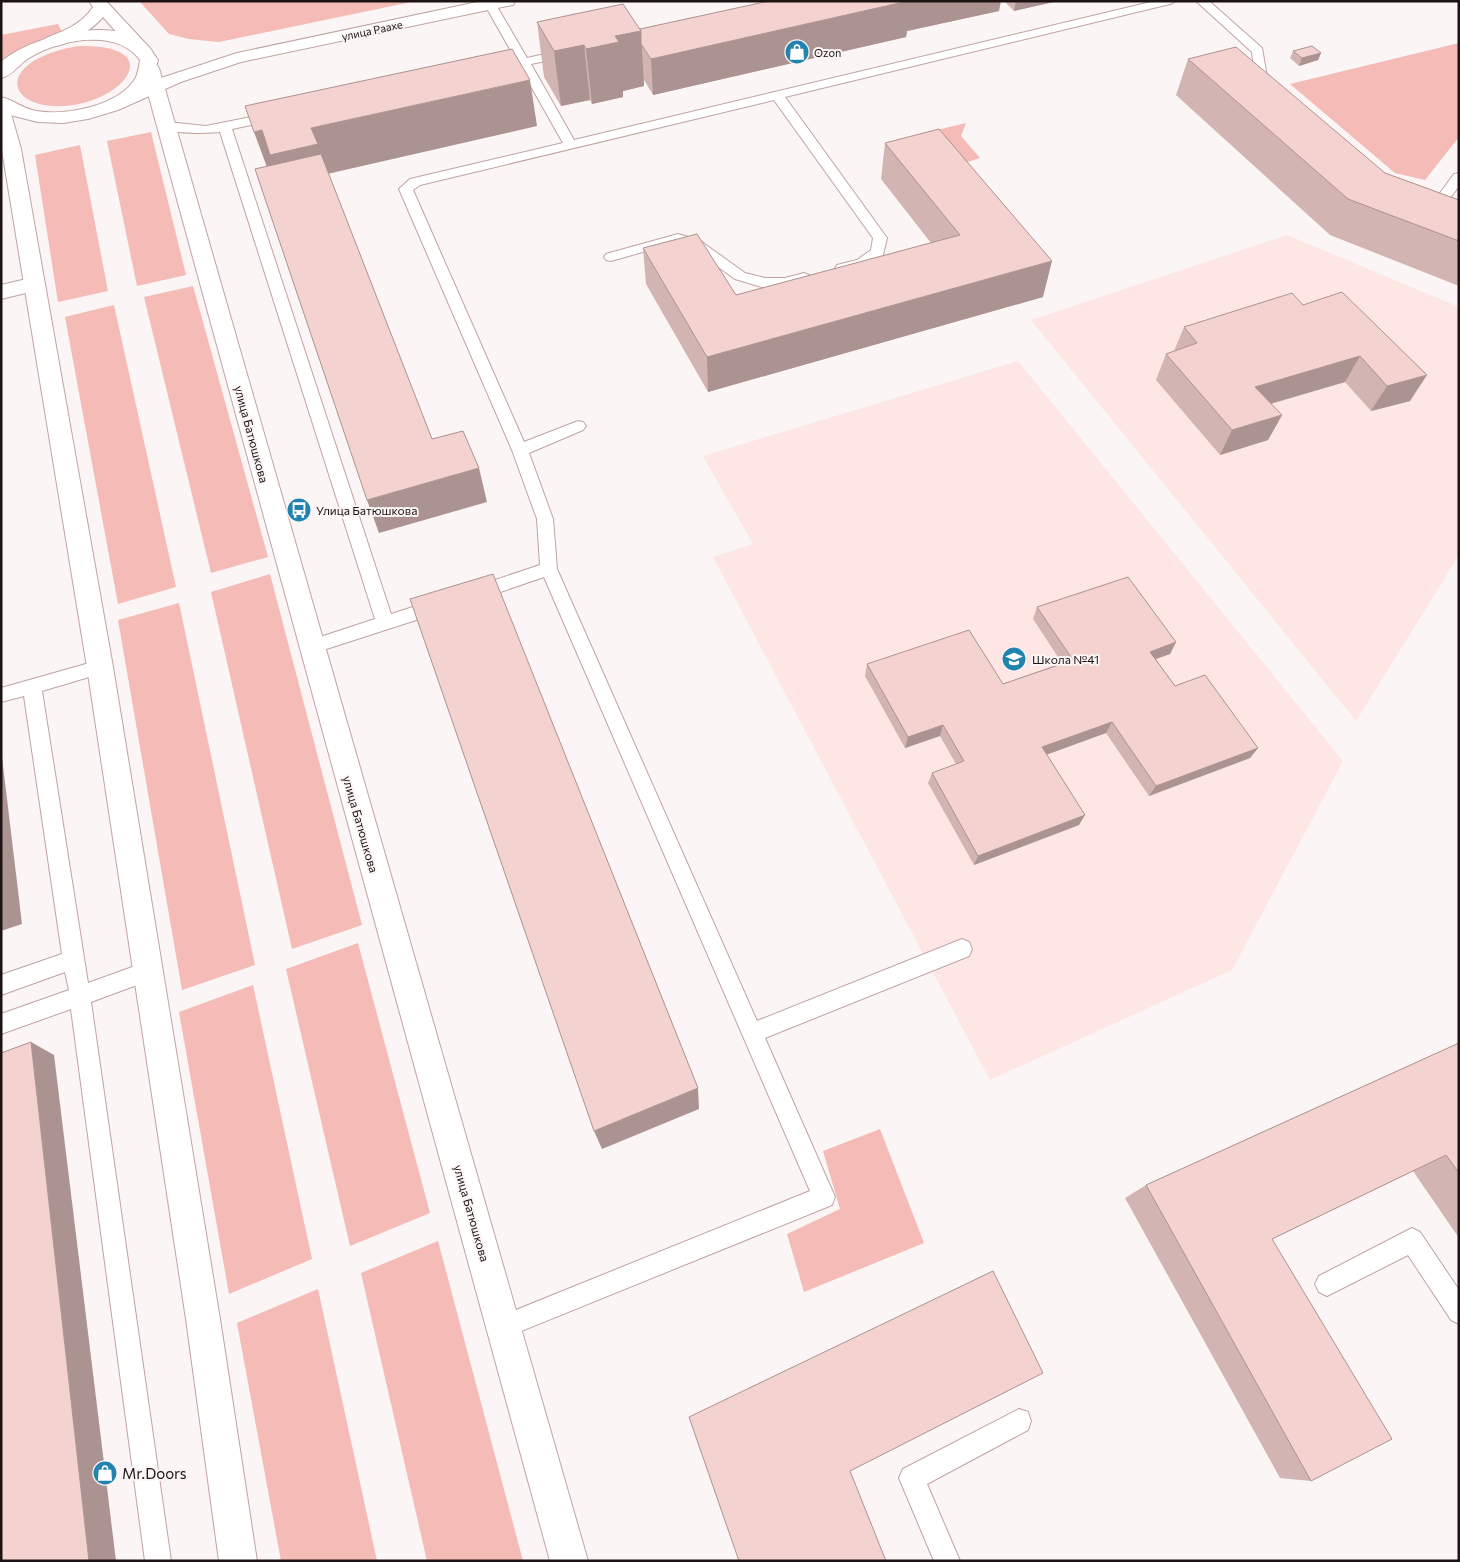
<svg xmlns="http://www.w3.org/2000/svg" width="1460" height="1562" viewBox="0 0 1460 1562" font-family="Commissioner,sans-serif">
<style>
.built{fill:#fde6e4}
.green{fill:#f4bbb7}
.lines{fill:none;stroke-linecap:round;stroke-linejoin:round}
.service-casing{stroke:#bfa4a2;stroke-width:2}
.minor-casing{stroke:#bfa4a2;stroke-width:2}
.tertiary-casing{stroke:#bfa4a2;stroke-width:2}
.secondary-casing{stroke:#bfa4a2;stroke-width:2}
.service{fill:#fff;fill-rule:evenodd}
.minor{fill:#fff;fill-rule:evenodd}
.tertiary{fill:#fff;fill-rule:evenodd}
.secondary{fill:#fff;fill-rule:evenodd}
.wall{fill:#d2b5b2}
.shaded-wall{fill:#ab9391}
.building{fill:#f4d2cf;stroke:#ab9391}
.labels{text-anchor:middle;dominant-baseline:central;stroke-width:4;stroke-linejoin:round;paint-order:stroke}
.far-street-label{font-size:11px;fill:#1c1312;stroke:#fbf5f5}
.far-poi-label{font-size:11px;fill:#1c1312;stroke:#fbf5f5;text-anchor:start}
.street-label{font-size:12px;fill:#1c1312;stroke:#fbf5f5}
.poi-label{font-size:12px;fill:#1c1312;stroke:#fbf5f5;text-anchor:start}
.near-poi-label{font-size:15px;fill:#1c1312;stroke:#fbf5f5;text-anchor:start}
</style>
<rect width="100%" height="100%" fill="#fbf5f5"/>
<g class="built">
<polygon points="1287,235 1459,307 1459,555 1356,721 1031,320"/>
<polygon points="1018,361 1343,761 1232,970 990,1080 713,557 753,544 703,456"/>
</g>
<g class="green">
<polygon points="416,1 219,42 189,39 169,34 140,2"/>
<polygon points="58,24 65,39 1,64 1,35"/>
<polygon points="1459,43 1459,137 1425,180 1395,173 1290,84"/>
<path d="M78,46c102,-2 34,70 -34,59 -27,-5 -38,-25 -12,-43 14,-9 30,-13 46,-16z"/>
<polygon points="966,123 961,136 980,158 946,169 916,135"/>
<polygon points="151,132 186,275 137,286 107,141"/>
<polygon points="80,145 108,291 58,302 35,155"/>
<polygon points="193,286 268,557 211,573 144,297"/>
<polygon points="114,305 176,587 118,604 65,317"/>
<polygon points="270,574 362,925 292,949 211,592"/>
<polygon points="179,603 255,965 182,990 118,620"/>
<polygon points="358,943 430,1213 350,1246 286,969"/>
<polygon points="253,985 312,1259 229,1294 179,1012"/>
<polygon points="880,1129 924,1243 804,1292 787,1234 840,1209 823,1151"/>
<polygon points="438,1241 523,1561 427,1561 361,1273"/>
<polygon points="318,1289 377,1561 281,1561 237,1323"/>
</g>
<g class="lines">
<defs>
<g id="service">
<path d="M1155,1h21l-6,3 -385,93 102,141 -4,17c-12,9 -30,20 -46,16l-2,-3 2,-3 20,-5 14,-10 2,-12 -99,-138 -354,85 -7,5 111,252 54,-21 5,1 3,4 -3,4 -54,23 24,66 4,50 200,452 205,-82 7,3 3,7 -3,7 -204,82 70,159 -3,8 -328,133 -8,-4 -4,-8 4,-8 314,-127 -266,-614 -70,24 -6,-2 -2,-5 2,-5 72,-24 -3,-46 -25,-69 -113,-261 11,-10 153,-36 -43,-76 -24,5 -6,-4 2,-3 24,-5 -31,-55 2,-2h8l32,55 40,-9 6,4 -2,3 -40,8 43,76z"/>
<polygon points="1196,1 1209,1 1262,48 1267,77 1278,88 1276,91 1268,91 1255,78 1252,52"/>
<path d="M276,112l6,4 -2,3 -48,10 159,485 47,-15 6,2 3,5 -3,5 -133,43 -6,-2 -3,-5 3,-5 70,-23 -155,-487c-12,1 -51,3 -59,-6l6,-4 39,4z"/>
<path d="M1459,173v13l-14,19c-8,2 -23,-2 -29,-8l7,-4 14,4 17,-23z"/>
<polygon points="678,234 699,240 745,273 765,278 785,278 804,273 809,275 811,278 809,281 785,288 765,288 735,279 689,246 678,242 611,261 606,260 604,257 606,254"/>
<polygon points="100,660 106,662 109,667 106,672 42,691 88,983 149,961 156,964 159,971 156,978 91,1002 171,1561 145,1561 71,1009 1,1034 1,1014 69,990 65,972 1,995 1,975 62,954 24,696 1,702 1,688"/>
<polygon points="1412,1228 1420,1232 1459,1290 1459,1324 1451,1320 1408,1255 1335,1292 1327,1296 1319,1292 1315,1284 1319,1276"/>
<polygon points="1019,1409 1028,1412 1031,1421 1028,1430 927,1484 960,1561 934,1561 899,1478 903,1469"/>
</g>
<polygon id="minor" points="35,277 42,279 45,284 42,289 1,299 1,285"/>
<g id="tertiary">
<path d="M89,1h17l40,43 3,4 -3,4 -6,1 -6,-1 -31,-35c-11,13 -40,33 -57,29l-3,-4 3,-4c18,-7 36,-14 47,-31z"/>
<polygon points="150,63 156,64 159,68 588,1561 550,1561 141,68 144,64"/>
<polygon points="1,105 7,106 10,110 21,149 113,667 220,1319 257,1561 219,1561 186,1319 87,667 1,144"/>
</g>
<path id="secondary" d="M482,1h33l-2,4 -6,1 -266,56 -60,20 -63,28 -30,9 -25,4 -25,-1 -28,-7 -9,-5v-13c13,3 22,12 36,14 29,5 81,-5 98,-32 3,-5 4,-13 5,-19 -23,-32 -81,-21 -111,-2 -10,6 -17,18 -28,20v-16c29,-26 113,-47 145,-18 5,4 8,11 12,16l-6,21 85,-28z"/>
</defs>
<use href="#service" class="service-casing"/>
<use href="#minor" class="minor-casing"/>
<use href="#tertiary" class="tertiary-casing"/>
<use href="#secondary" class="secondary-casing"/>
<use href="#service" class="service"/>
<use href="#minor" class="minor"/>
<use href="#tertiary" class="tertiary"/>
<use href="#secondary" class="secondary"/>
</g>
<g class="wall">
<polygon points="1004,1 1058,1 1014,11"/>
<polygon points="999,11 907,31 906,37 653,95 644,80 644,86 623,91 623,97 592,104 590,100 561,106 544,77 537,22 640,29"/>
<polygon points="1293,51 1321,53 1318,60 1299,66 1290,58"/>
<polygon points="1188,59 1385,173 1459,200 1459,286 1330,235 1176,95"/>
<polygon points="885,143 1043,297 708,392 646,284 643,248 736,295 931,243 881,179"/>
<polygon points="1303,305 1410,401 1371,411 1345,382 1271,404 1282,415 1268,440 1220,455 1156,380 1166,354 1174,351 1184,327"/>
<polygon points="1037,607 1176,642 1170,654 1156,659 1175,686 1258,748 1250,758 1149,796 1106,733 1046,755 1079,825 974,865 928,783 932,773 956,764 940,736 905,748 865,676 867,664 1003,684 1062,663 1033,619"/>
<polygon points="1459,1043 1459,1238 1413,1171 1272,1239 1311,1481 1280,1478 1125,1198 1146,1185"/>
</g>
<g class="shaded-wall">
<polygon points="908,1 1001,1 999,11 907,31 906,37 653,95 651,59"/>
<polygon points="1016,1 1058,1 1014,11"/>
<polygon points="641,31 644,86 623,91 623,97 592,104 586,49 615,36"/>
<polygon points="584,45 590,100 561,106 554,51"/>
<polygon points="1321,53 1318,60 1299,66 1302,58"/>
<polygon points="530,80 537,126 327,174 271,178 254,132 262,130 311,128"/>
<polygon points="1052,261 1043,297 708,392 707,357"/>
<polygon points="1360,356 1345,382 1242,412 1255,387"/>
<polygon points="1427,375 1410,401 1371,411 1387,386"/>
<polygon points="1282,415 1268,440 1220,455 1232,430"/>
<polygon points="479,468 487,502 379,533 367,500"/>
<polygon points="1176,642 1170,654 1144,663 1150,652"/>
<polygon points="1112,722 1106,733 1037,758 1042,747"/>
<polygon points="943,725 940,736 905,748 908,737"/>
<polygon points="1258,748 1250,758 1149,796 1156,786"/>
<polygon points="1,749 22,924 1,931"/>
<polygon points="1085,815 1079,825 974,865 978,856"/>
<polygon points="31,1042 54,1055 116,1561 89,1561"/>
<polygon points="698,1088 699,1109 602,1149 594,1131"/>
</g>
<g class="building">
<polygon points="769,1 908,1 651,59 641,44 641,31 640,29"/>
<polygon points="623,4 641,31 615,36 619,42 586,49 584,45 554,51 537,22"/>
<polygon points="1312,46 1321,53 1302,58 1293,51"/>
<polygon points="1236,47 1385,173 1459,200 1459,241 1348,199 1188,59"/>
<polygon points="512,49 530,80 311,128 318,144 270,155 262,130 254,132 245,106"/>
<polygon points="939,129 1052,261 707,357 643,248 697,234 736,295 960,235 885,143"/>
<polygon points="321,154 432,439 463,431 479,468 367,500 255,169"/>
<polygon points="1342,292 1427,375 1387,386 1360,356 1255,387 1282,415 1232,430 1166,354 1197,343 1184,327 1292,293 1303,305"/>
<polygon points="493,574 698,1088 594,1131 410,599"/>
<polygon points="1128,577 1176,642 1150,652 1175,686 1205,675 1258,748 1156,786 1112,722 1042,747 1085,815 978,856 932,773 964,761 943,725 908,737 867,664 969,630 1003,684 1073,660 1037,607"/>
<polygon points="31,1042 89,1561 1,1561 1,1053"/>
<polygon points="1459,1043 1459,1173 1446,1155 1272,1239 1392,1439 1311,1481 1146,1185"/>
<polygon points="993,1271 1043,1373 850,1471 886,1561 739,1561 689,1417"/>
</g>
<defs>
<symbol id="shop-disc" viewBox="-11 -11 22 22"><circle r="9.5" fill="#2283ae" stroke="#fbf5f5"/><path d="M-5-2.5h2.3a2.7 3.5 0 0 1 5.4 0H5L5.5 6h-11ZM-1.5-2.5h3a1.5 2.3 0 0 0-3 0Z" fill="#fff"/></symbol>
<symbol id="bus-disc" viewBox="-11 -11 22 22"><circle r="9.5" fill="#2283ae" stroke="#fbf5f5"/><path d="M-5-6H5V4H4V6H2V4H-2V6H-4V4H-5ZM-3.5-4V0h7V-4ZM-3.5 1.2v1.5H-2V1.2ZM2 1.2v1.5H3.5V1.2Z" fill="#fff"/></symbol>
<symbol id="school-disc" viewBox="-11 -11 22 22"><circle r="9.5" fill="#2283ae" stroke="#fbf5f5"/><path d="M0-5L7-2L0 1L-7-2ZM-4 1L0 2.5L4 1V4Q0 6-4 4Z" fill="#fff"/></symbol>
</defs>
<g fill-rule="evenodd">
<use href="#shop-disc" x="783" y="38" width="28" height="28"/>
<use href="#bus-disc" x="285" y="496" width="28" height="28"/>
<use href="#school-disc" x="1000" y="645" width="28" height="28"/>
<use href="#shop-disc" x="91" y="1459" width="28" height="28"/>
</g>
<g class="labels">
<g class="far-street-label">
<text transform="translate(372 30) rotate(-12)">улица Раахе</text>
</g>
<g class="far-poi-label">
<text x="814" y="52">Ozon</text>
</g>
<g class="street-label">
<text transform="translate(252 434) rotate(75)">улица Батюшкова</text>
<text transform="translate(361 824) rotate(74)">улица Батюшкова</text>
<text transform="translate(472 1213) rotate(74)">улица Батюшкова</text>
</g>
<g class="poi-label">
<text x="316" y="510">Улица Батюшкова</text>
<text x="1032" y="659">Школа №41</text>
</g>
<g class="near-poi-label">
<text x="122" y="1473">Mr.Doors</text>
</g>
</g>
<rect width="1460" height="1562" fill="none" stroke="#1c1312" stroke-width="5"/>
</svg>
